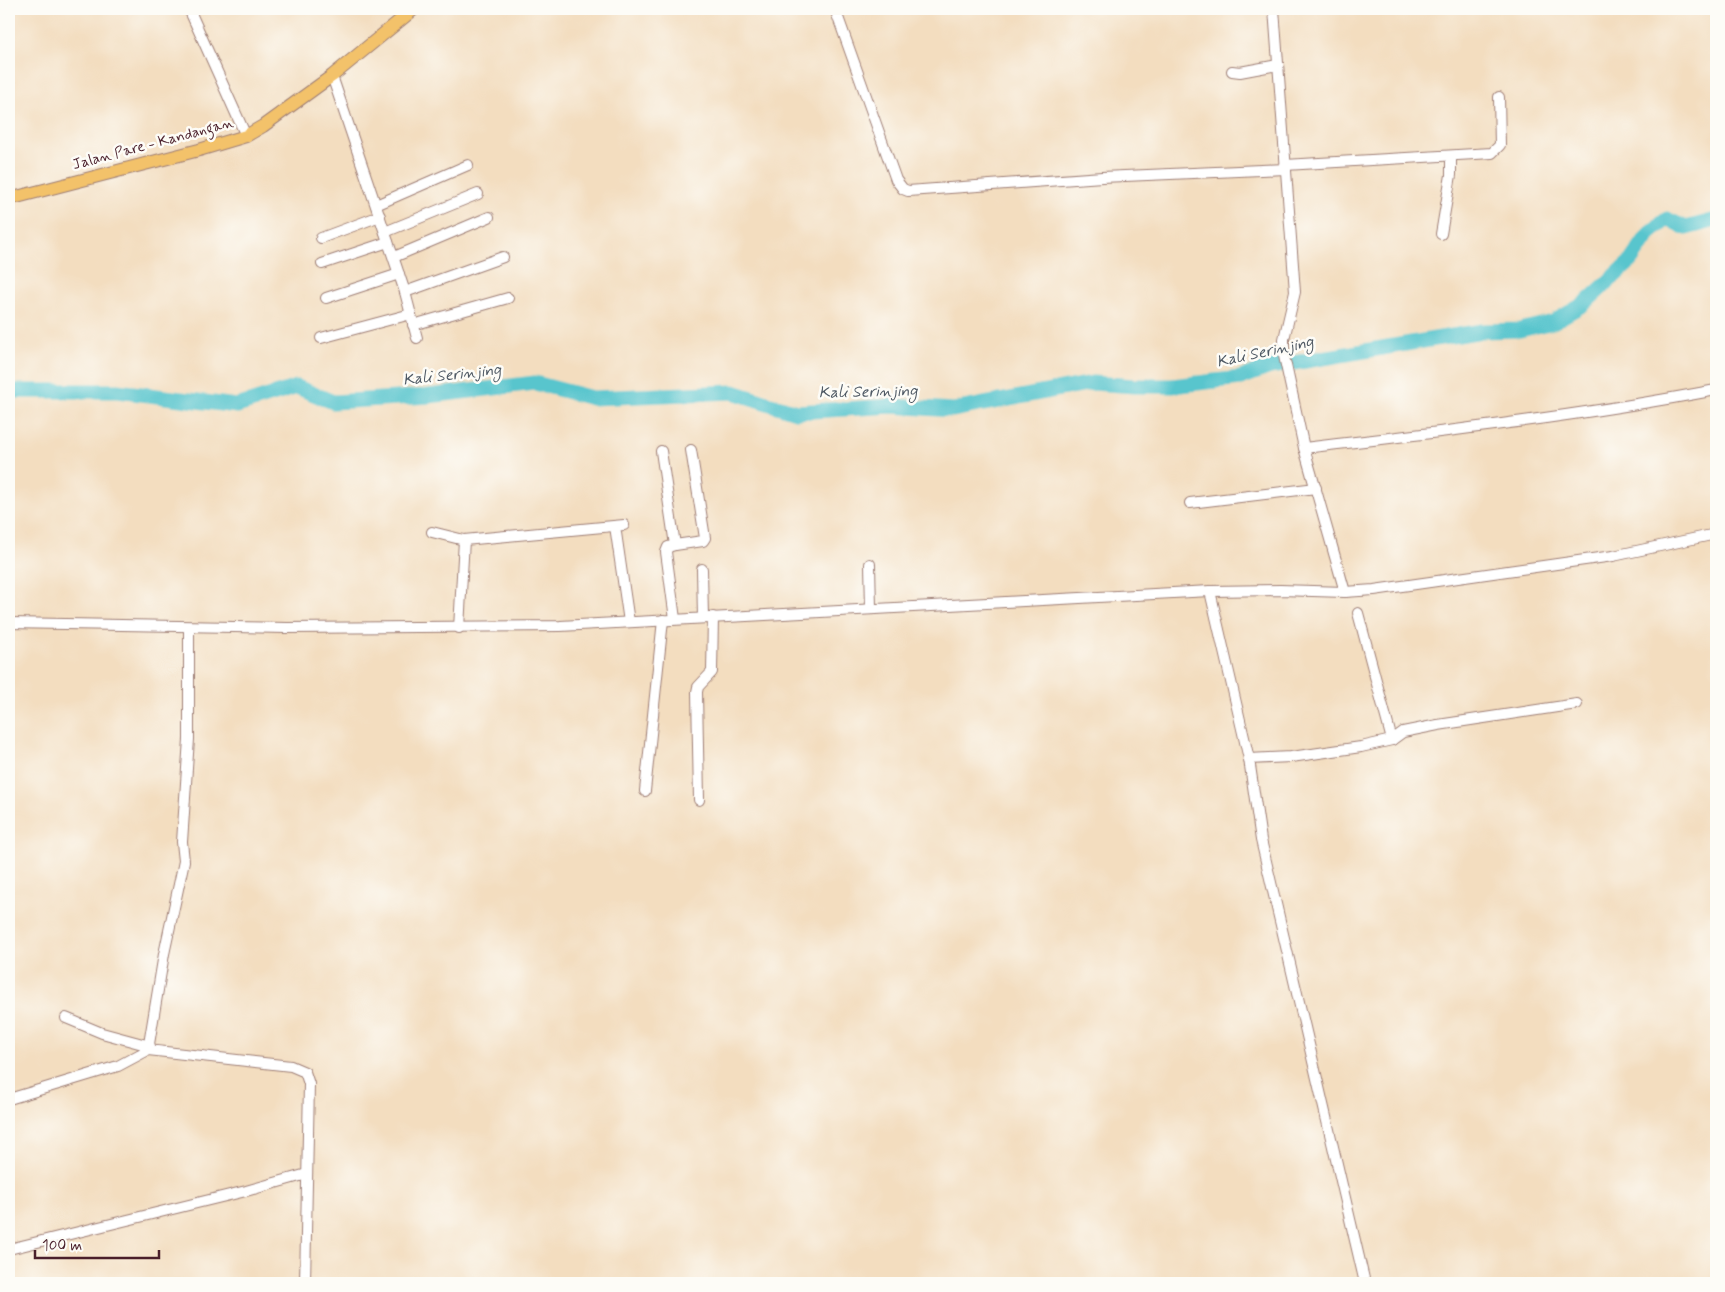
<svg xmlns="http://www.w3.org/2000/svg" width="1725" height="1292" viewBox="0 0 1725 1292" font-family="Mynerve,sans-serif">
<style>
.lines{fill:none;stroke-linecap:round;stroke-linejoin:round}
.river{stroke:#58c5cd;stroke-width:15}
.minor-casing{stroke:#9e7e75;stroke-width:12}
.major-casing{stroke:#9e7e75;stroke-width:14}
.minor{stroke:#fff;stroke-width:10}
.major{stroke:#f3c26a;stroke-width:12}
.labels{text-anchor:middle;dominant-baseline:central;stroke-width:5;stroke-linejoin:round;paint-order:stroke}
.street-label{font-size:15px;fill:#4a1f2b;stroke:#fdfcf7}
.water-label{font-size:16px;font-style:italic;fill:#4f5964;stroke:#fdfcf7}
</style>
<rect width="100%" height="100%" fill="#fdfcf7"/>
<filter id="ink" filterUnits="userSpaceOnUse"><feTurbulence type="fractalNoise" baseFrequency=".02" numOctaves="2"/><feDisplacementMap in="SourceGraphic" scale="10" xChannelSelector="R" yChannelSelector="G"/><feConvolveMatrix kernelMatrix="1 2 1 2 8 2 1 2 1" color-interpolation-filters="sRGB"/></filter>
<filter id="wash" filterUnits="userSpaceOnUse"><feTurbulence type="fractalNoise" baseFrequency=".0096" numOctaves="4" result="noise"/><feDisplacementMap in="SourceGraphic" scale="20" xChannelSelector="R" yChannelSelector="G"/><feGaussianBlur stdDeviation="1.12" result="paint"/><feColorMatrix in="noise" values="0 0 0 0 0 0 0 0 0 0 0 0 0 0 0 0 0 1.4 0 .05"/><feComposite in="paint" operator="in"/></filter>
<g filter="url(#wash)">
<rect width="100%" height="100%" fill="#f3ddbf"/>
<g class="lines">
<polyline class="river" points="9,391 117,391 237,406 297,387 333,402 429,396 535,383 592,398 733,392 796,412 892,406 953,410 1092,383 1135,386 1172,386 1241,378 1270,367 1482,331 1520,330 1553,322 1584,304 1630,262 1649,234 1667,219 1686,228 1716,220"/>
</g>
</g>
<g filter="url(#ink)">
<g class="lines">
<defs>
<g id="minor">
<polyline points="189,9 246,136"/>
<polyline points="835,9 896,180 903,189 908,191 1102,177 1286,169"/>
<polyline points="1274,9 1295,292 1284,339 1284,356 1304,448 1345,592"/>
<polyline points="1232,71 1240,72 1278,65"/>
<polyline points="332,76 405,292 417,338"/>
<polyline points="1285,165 1492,153 1500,145 1499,97"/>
<polyline points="376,205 468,165"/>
<polyline points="385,232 478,194"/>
<polyline points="1441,234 1451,175 1451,156"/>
<polyline points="321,238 380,216"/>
<polyline points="394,257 489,217"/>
<polyline points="322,264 388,242"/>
<polyline points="405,292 503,257"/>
<polyline points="326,298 399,274"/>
<polyline points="413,325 508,298"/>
<polyline points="321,338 411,314"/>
<path d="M1304,448c138,-16 276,-32 412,-58"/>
<polyline points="661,451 675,545 668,547 666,552 675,619"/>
<polyline points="1190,503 1316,488"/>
<polyline points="615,526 629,622"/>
<polyline points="432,532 464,540 624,525"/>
<polyline points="675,545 703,541 705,538 691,450"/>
<polyline points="870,564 871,608"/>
<polyline points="702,569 703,618"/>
<polyline points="1210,591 1249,759 1261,840 1365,1283"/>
<polyline points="1358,613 1392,740"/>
<polyline points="9,623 287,628 560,626 1210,591 1280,590 1345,592 1374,590 1613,556 1716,534"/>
<polyline points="459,628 464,540"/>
<polyline points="1249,759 1291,757 1361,747 1392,740 1403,732 1438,725 1577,704"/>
<polyline points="645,791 663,620"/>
<polyline points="699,800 697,692 698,687 712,672 713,617"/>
<polyline points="66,1018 102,1033 150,1046"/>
<polyline points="148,1050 291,1066 305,1072 309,1084 305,1283"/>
<polyline points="9,1099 118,1066 148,1050 164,954 184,861 182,842 189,739 189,627"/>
<polyline points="9,1249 246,1191 307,1174"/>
</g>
<polyline id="major" points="9,199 199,150 246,136 263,126 332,76 414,9"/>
</defs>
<use href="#minor" class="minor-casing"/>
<use href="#major" class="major-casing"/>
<use href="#minor" class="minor"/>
<use href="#major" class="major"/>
</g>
</g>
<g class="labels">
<g class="street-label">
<text transform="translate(153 144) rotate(-15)">Jalan Pare - Kandangan</text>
</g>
<g class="water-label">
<text transform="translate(1265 352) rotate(-12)">Kali Serinjing</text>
<text transform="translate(452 375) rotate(-6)">Kali Serinjing</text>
<text transform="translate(868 392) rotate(-1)">Kali Serinjing</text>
</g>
</g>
<rect width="1725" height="1292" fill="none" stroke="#fdfcf7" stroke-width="30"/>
<path d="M35 1250v8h124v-8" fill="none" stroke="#4a1f2b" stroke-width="2.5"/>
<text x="42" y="1250" font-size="15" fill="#4a1f2b" stroke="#fdfcf7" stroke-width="4" paint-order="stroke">100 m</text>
</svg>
